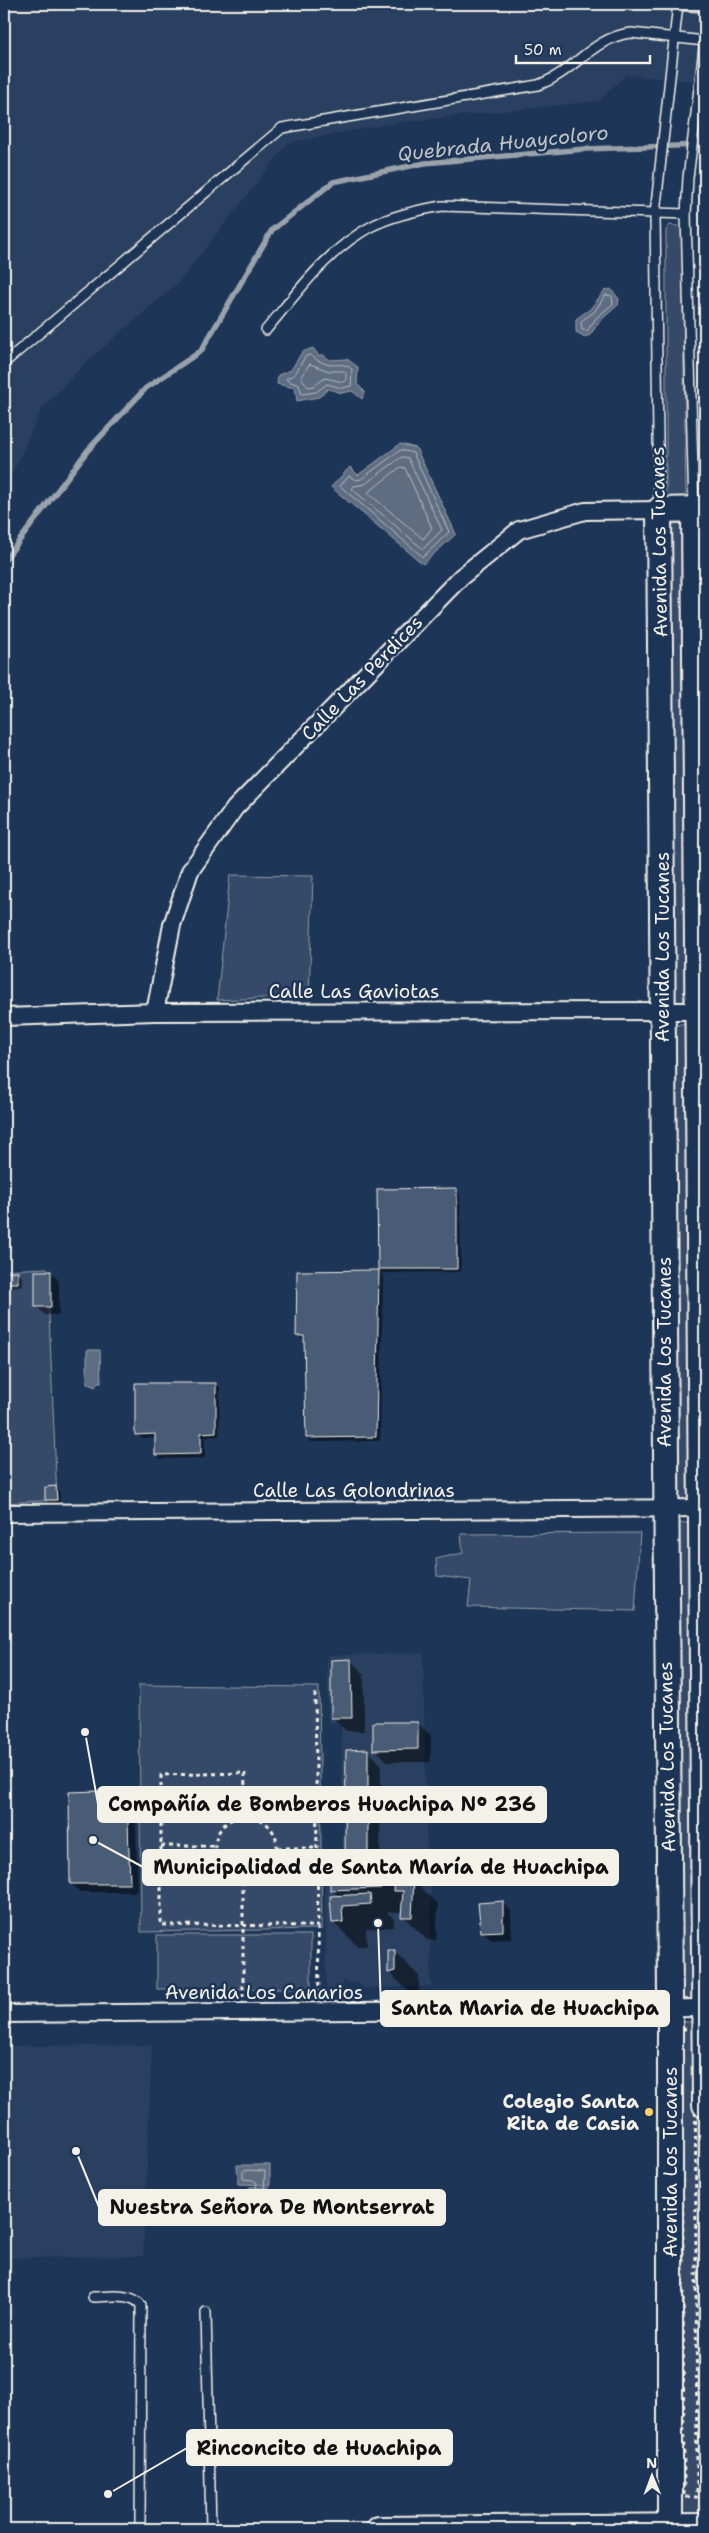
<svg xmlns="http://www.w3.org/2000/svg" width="709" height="2533" viewBox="0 0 709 2533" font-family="'Shantell Sans',sans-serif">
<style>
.built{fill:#2a4060}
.green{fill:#354a67;stroke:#949ea8}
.water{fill:#5e6d82;stroke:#9aa2ab}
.shadow{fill:#0007}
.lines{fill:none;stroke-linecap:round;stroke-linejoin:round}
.shore{stroke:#b8bcbf;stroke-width:1}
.stream{stroke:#9aa2ab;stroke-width:5.5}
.building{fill:#485b74;stroke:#f4f1e8}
.lane-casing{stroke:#f4f1e8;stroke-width:12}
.street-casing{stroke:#f4f1e8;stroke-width:20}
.secondary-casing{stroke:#f4f1e8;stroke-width:28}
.path{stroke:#f4f1e8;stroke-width:3;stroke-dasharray:4 4;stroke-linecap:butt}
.lane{stroke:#1d3557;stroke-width:9}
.street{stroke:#1d3557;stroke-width:16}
.secondary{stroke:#1d3557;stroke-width:24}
.poi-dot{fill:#ffd166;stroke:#1d3557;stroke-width:2}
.labels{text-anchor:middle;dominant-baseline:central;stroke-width:5;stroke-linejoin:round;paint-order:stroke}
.street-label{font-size:19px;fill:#f4f1e8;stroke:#1d3557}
.poi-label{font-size:19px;font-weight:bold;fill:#f4f1e8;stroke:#1d3557;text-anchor:end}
.water-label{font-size:20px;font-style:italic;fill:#c0c3c4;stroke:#1d3557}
.leader{fill:none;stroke:#f4f1e8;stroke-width:2}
.callout-dot{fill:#f4f1e8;stroke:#1d3557;stroke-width:2}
.callout{fill:#f4f1e8;stroke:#f4f1e8;stroke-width:2}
.callout-label{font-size:20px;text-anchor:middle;font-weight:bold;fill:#111}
</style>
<rect width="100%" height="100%" fill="#1d3557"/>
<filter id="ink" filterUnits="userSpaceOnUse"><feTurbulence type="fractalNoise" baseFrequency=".02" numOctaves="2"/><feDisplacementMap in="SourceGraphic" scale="10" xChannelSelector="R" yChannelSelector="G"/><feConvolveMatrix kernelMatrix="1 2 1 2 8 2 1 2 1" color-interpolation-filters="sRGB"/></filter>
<g filter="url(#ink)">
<g class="built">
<polygon points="4,4 705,4 705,82 626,75 599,101 392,123 288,143 179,282 85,363 42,409 14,470 4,484"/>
<polygon points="423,1653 427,1860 343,1861 341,1723 328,1723 327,1655"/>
<polygon points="430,1862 431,1986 365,1988 356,1983 343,1982 343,1989 326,1990 325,1864"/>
<polygon points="152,2045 143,2256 4,2258 4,2046"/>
</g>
<g class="green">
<polygon points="670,225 678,226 682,230 686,501 666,501 666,230"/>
<polygon points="678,523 684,526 688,1003 676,1005 673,1003 671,525"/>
<polygon points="230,875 313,876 309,996 217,1000"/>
<polygon points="685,1023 687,1026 690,1503 675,1500 672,1029 677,1025"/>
<polygon points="47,1268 57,1500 4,1503 4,1270"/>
<polygon points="684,1523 692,1523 697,2000 683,2002 681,1999 677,1524"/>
<polygon points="640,1533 635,1611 468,1607 471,1580 437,1576 436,1559 463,1553 461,1534"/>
<polygon points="139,1685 319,1687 322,1929 141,1932"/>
<rect x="157" y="1935" width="154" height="54"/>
<polygon points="681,2022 695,2022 697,2025 699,2515 682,2515"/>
</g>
<g class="water">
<polygon points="611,289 619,299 618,305 600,321 590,335 585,337 576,332 576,319 590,309 605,290"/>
<polygon points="313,348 319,356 322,354 330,360 347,359 358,367 357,384 365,392 362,399 352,391 342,393 328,389 319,397 297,401 295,388 277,384 278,375 291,370 302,352"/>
<polygon points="400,444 416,448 456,534 423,564 331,487 350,467 358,475"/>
<polygon points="87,1350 100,1350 101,1382 98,1382 95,1387 87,1383"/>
<polygon points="237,2165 270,2165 270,2185 238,2184"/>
<polygon points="250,2187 269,2187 271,2198 250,2201 245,2197 244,2193"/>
</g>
<g class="shadow">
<polygon points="456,1190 460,1194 461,1272 380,1273 383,1275 380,1441 311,1442 307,1438 305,1339 301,1339 297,1335 298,1272 382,1271 379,1269"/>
<polygon points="51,1272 59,1281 59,1315 45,1315 36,1306"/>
<polygon points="4,1273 18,1273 22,1277 22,1286 7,1287 7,1302 4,1302"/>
<polygon points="216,1384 220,1388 219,1436 205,1437 205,1458 160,1459 156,1454 156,1438 141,1438 136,1434"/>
<polygon points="56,1488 60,1492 60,1504 51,1504 46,1500"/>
<polygon points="351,1661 364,1674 364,1731 346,1731 333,1718"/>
<polygon points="418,1723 431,1736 431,1762 388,1762 375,1749"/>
<polygon points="368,1751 381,1764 380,1868 396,1884 413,1880 438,1904 436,1941 427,1940 403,1916 403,1912 387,1912 394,1919 394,1927 366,1929 367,1946 357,1946 333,1922 339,1897 332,1889 360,1869 347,1856"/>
<polygon points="127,1791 135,1800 138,1892 80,1892 71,1884"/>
<polygon points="502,1902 511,1911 512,1939 491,1940 482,1932"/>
<polygon points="395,1952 419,1976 419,1995 413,1996 389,1972"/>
</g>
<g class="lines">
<g class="shore">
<polygon points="606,295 612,296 613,304 597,317 587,331 582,330 581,321 594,312"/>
<path d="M310,355c6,4 14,10 22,10 9,0 12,-2 20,4l-1,17 -9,2 -15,-4 -11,8 -14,2 -3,-9 -11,-4 -2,-2 9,-5 10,-17z"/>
<polygon points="310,364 329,371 344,371 346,373 346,380 343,382 325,378 314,386 308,387 301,377"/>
<polygon points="401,450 413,453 449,532 423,557 340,486 349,476 356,480 361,479"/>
<polygon points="402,457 408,458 442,530 423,549 352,489 354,486 365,484"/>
<polygon points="401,467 405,468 432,528 423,539 368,493"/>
<polygon points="245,2170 265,2171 264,2194 255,2194 257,2183 253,2180 243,2179 243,2172"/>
</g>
<polyline class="stream" points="4,561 88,450 146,388 201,351 272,230 333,182 425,163 585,149 705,145"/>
</g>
<g class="building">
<polygon points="457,1188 457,1269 378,1269 377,1189"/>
<polygon points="379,1270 376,1437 306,1438 304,1336 296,1336 297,1271"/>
<polygon points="18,1271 18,1283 4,1283 4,1272"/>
<rect x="35" y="1271" width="16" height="36"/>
<polygon points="135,1383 216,1383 216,1432 201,1433 201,1454 155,1455 155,1434 135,1435"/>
<polygon points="56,1486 57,1500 45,1500 45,1487"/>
<polygon points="351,1659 352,1718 331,1718 331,1660"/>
<polygon points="373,1722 418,1722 418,1749 373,1750"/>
<polygon points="368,1749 368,1856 345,1856 346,1750"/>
<polygon points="127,1790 130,1884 70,1884 69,1792"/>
<polygon points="381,1867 381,1888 330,1890 330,1869"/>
<polygon points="395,1878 414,1878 412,1917 401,1917 403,1891 394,1891"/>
<polygon points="370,1894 371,1904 342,1906 343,1922 332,1923 330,1896"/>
<polygon points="503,1901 503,1931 481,1932 478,1903"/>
<polygon points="388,1950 395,1950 395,1971 388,1973"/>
</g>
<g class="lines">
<defs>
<g id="lane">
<polyline points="661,4 705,7"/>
<path d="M266,330c31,-37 62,-81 106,-104 22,-11 46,-16 70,-20l244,8"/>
<path d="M4,363l278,-235 256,-43c35,-12 55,-48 93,-52l74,8"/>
<polyline points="694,509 686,214 688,178 705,40"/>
<polyline points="659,510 655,214 678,4"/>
<path d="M93,2297c15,0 38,-5 48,8l-1,224"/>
<polyline points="206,2312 211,2529"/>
</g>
<g id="street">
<polyline points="155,1012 172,925 190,871 235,808 461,577 519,530 585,511 659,510"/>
<polyline points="4,1017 155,1012 705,1011"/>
<polyline points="4,1513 705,1508"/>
<polyline points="4,2014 705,2008"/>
</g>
<g id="secondary">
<polyline points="694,509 705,2105"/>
<polyline points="379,2529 705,2526"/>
<polyline points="670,2529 670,1995 659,510 705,509"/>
</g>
</defs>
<use href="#lane" class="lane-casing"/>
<use href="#street" class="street-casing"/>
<use href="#secondary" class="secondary-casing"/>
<g class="path">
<circle cx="246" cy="1847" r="31"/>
<polyline points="244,1817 245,1773 161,1775 161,1925 318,1926 315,1693"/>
<polyline points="161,1846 216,1846"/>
<polyline points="278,1848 317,1848"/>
<polyline points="318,1926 319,1995"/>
<polyline points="243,1997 243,1877"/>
<polygon points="682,2029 695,2029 697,2497 684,2497"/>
</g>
<use href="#lane" class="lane"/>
<use href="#street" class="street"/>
<use href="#secondary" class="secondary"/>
</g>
</g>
<circle class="poi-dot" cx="649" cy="2112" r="5"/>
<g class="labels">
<g class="street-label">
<text transform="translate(659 542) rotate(-91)">Avenida Los Tucanes</text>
<text transform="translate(362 678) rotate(-46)">Calle Las Perdices</text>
<text transform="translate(662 947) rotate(-90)">Avenida Los Tucanes</text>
<text x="354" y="991">Calle Las Gaviotas</text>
<text transform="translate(664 1352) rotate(-90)">Avenida Los Tucanes</text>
<text x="354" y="1490">Calle Las Golondrinas</text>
<text transform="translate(667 1757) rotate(-91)">Avenida Los Tucanes</text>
<text x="264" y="1992">Avenida Los Canarios</text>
<text transform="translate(670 2162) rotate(-90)">Avenida Los Tucanes</text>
</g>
<g class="poi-label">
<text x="639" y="2101">Colegio Santa<tspan x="639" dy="22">Rita de Casia</tspan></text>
</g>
<g class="water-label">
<text transform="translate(503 143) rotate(-6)">Quebrada Huaycoloro</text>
</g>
</g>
<path class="leader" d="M85 1732L98 1804M93 1840L143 1867M378 1923L381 2008M76 2151L99 2207M108 2494L187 2448"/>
<g class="callout-dot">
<circle cx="85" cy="1732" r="5"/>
<circle cx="93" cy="1840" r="5"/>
<circle cx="378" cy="1923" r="5"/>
<circle cx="76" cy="2151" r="5"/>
<circle cx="108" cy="2494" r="5"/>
</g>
<g class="callout">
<rect x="98" y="1787" width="448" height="35" rx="5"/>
<rect x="143" y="1850" width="475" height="35" rx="5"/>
<rect x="381" y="1991" width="288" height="35" rx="5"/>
<rect x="99" y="2190" width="346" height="35" rx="5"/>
<rect x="187" y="2430" width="265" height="35" rx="5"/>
</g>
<g class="callout-label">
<text x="322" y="1811">Compañía de Bomberos Huachipa Nº 236</text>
<text x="381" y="1874">Municipalidad de Santa María de Huachipa</text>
<text x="525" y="2015">Santa Maria de Huachipa</text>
<text x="272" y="2214">Nuestra Señora De Montserrat</text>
<text x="319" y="2455">Rinconcito de Huachipa</text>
</g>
<rect width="709" height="2533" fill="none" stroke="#1d3557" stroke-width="20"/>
<rect x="10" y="10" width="689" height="2513" fill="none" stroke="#f4f1e8" stroke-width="2" filter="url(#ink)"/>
<g transform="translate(652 2476) rotate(359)" stroke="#1d3557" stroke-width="4" paint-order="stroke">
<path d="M0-4L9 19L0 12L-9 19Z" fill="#f4f1e8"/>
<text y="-8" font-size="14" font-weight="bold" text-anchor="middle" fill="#f4f1e8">N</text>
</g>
<path d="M516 55v8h134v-8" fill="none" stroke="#f4f1e8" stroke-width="2.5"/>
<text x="524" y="55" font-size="15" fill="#f4f1e8" stroke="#1d3557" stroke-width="4" paint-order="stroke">50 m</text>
</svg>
